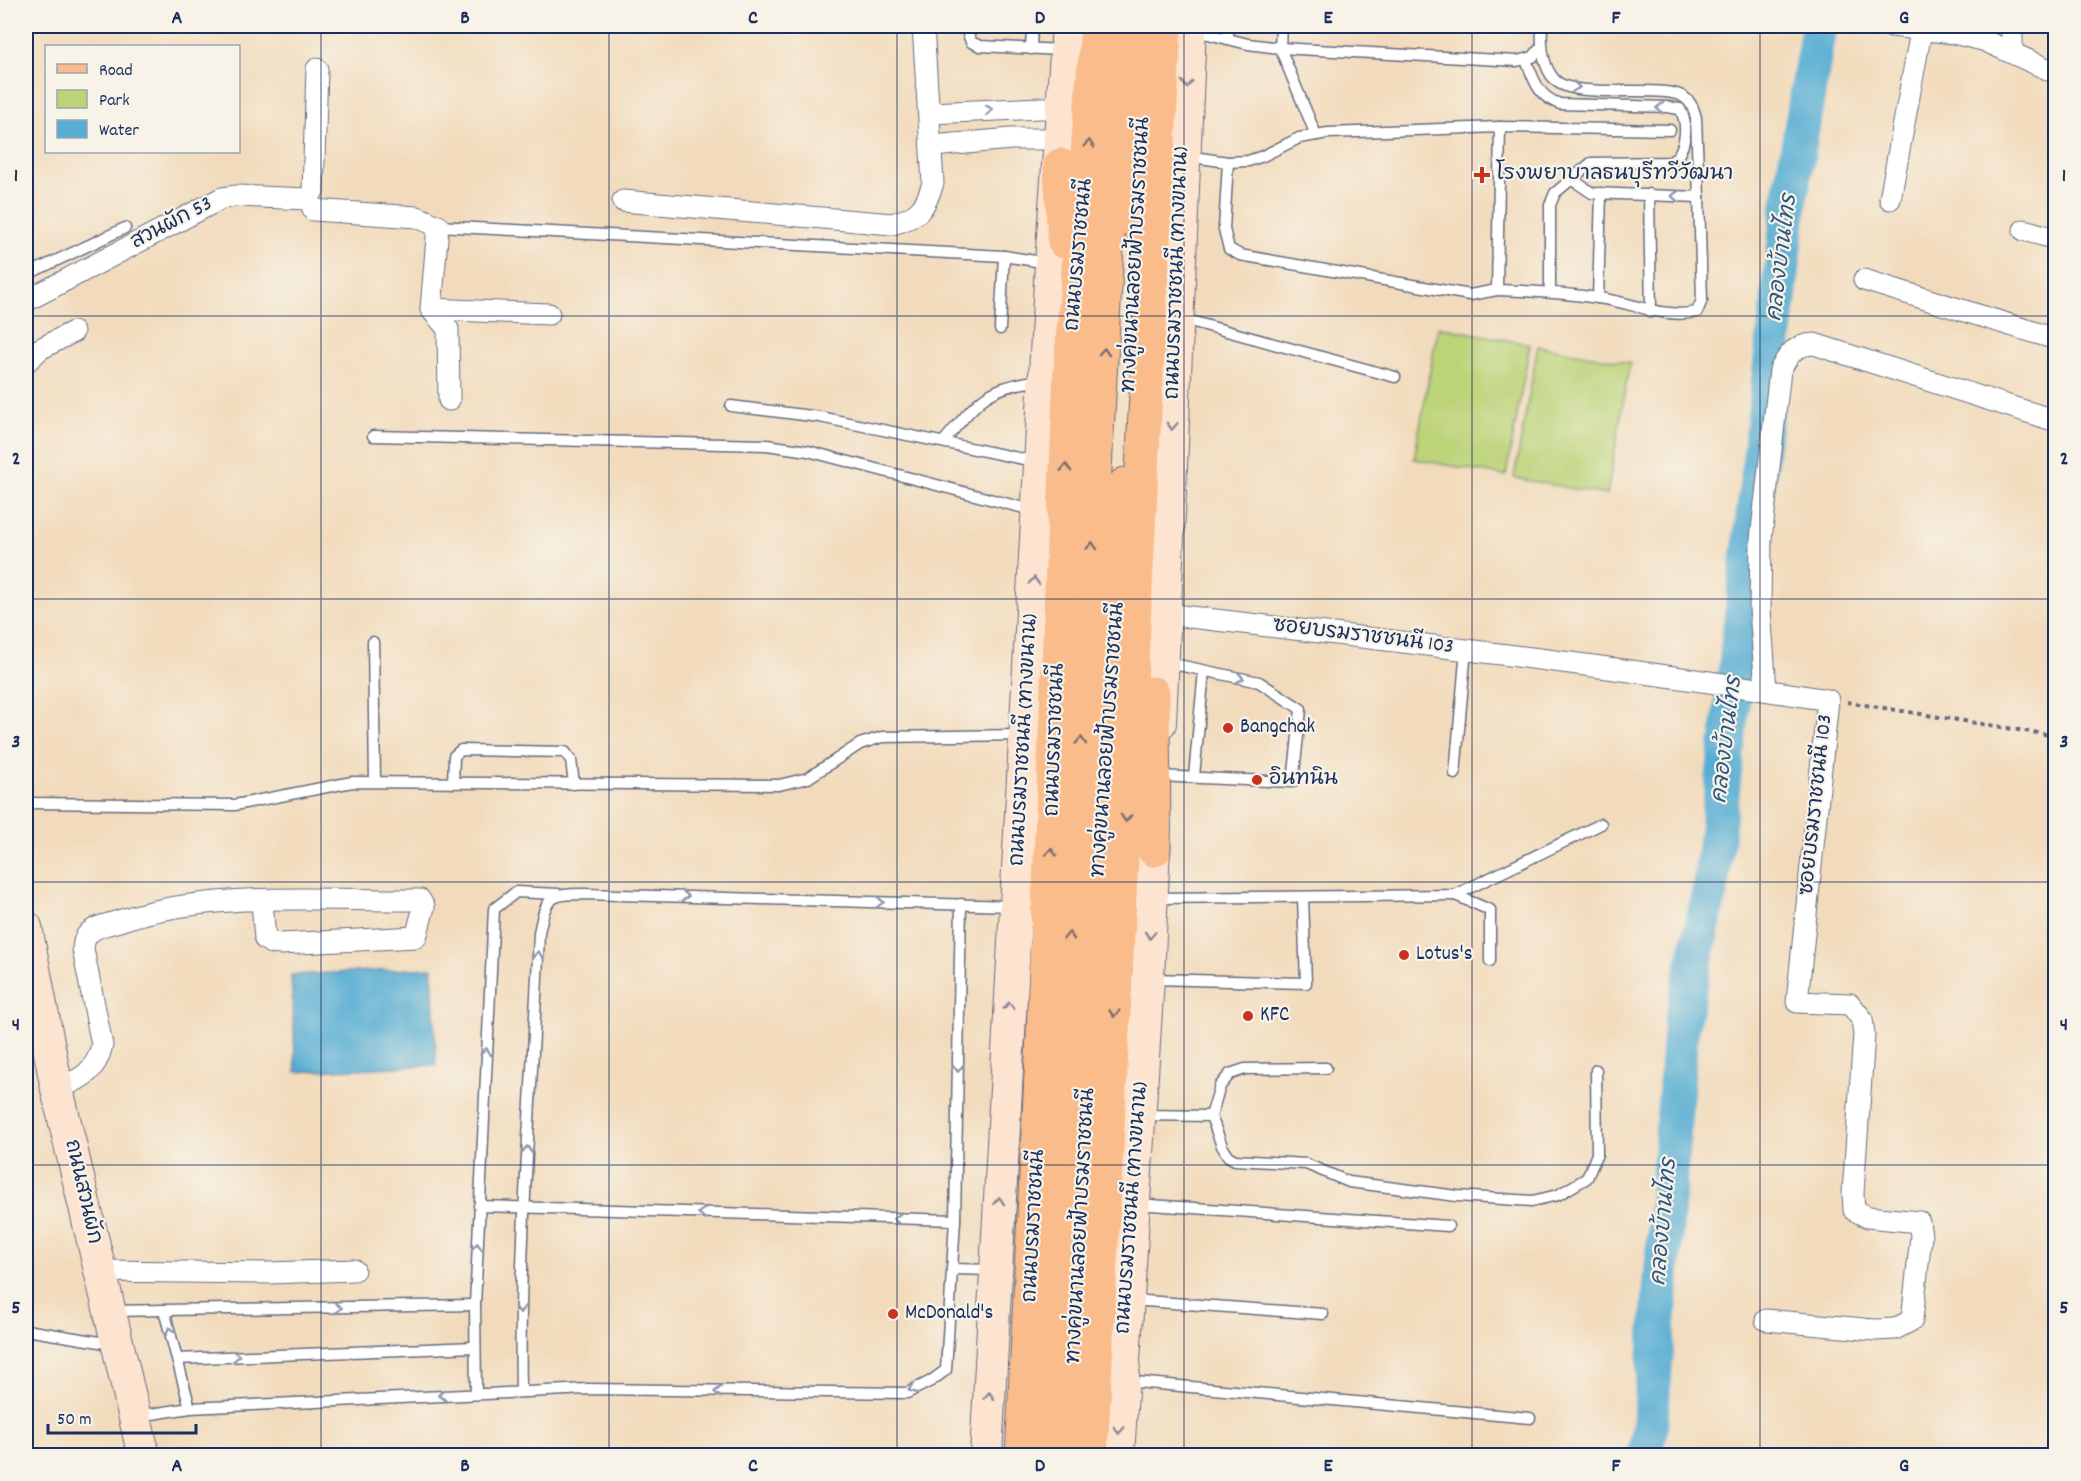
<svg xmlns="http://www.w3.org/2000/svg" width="2081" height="1481" viewBox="0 0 2081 1481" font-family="Dekko,'Playpen Sans Thai',sans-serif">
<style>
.green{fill:#bcd378;stroke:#6c816b;stroke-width:1.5}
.water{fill:#57add3;stroke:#396e98;stroke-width:1.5}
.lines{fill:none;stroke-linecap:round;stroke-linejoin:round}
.river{stroke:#57add3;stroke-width:36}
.lane-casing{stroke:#666b7f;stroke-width:13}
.street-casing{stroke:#666b7f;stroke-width:23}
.secondary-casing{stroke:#666b7f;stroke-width:34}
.primary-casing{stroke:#666b7f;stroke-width:35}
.highway-casing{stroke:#666b7f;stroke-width:35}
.path{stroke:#666b7f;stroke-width:4;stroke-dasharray:4.5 4.5;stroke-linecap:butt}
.lane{stroke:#fff;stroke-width:10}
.street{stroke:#fff;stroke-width:21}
.secondary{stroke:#fde4d0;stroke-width:32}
.primary{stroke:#f9bc8a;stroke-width:33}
.highway{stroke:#f9bc8a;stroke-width:33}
.oneway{stroke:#8c8a97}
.oneway2{stroke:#8d97ae}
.oneway3{stroke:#7f6e72}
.grid{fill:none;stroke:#1b2f5e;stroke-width:1.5;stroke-opacity:0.55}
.poi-dot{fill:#c8321e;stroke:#f7f3e8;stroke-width:2}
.labels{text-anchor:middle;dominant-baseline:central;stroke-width:4.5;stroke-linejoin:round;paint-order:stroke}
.poi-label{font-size:21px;fill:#1b2f5e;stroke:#f7f3e8;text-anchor:start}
.street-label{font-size:21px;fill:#1b2f5e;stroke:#f7f3e8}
.water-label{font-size:22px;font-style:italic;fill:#2d5581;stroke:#f7f3e8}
.neatline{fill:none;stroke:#1b2f5e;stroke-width:2}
.grid-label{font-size:20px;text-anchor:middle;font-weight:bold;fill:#1b2f5e}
</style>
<rect width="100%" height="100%" fill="#f7f3e8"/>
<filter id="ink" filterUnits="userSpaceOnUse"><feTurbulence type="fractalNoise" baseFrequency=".0167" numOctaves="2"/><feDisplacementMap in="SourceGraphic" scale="12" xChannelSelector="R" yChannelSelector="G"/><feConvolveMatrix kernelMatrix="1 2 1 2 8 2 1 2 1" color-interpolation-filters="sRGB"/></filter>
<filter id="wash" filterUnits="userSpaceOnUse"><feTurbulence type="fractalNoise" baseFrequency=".008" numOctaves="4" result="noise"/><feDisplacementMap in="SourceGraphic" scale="24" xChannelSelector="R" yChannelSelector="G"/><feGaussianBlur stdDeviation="1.35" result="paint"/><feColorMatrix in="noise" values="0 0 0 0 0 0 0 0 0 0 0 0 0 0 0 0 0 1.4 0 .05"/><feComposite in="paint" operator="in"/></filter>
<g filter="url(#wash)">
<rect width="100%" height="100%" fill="#f2dbbc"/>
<g class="green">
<polygon points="1438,327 1530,344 1506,476 1414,459"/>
<polygon points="1538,346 1630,363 1607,495 1514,478"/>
</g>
<polygon class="water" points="432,968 436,1065 296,1072 291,975"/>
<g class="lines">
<polyline class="river" points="1645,1456 1650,1427 1681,1026 1711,885 1791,191 1819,26"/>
</g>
</g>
<g filter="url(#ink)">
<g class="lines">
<defs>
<g id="lane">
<polyline points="965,26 971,42 980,46 1063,50"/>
<polyline points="1281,26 1280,48 1316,135"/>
<path d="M1542,26c-1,16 0,39 12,53 20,23 113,3 131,19 7,5 9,12 11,20l3,79 -107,-4 -22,-15"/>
<polyline points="1192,30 1248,44 1280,48 1517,61 1533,57 1541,47"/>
<polyline points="1228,39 1228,26"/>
<polyline points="1031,49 1032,26"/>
<path d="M1526,60c8,20 12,37 34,44l107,3 13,2c9,16 6,43 -9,53l-80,1 -36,30 -5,12v87"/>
<polyline points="1186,156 1228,162 1248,161 1263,156 1299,138 1328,133 1500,127 1670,130"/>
<polyline points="1228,162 1224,229 1229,249 1240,255 1470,295 1497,290 1500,127"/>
<polyline points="1649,194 1651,312"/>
<polyline points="438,226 1004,256 1048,263"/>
<polyline points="26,275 125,228"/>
<path d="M1497,290c34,1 67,3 101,8 34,4 64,21 99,14l5,-12 -3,-103"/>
<polyline points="1598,298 1601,193"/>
<polyline points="1179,318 1395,377"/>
<polyline points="1000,329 1004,256"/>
<polyline points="731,406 820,417 1038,462"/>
<polyline points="373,436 767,445 808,451 1035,511"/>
<path d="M944,441c36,-42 42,-55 99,-61"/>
<polyline points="373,642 375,782"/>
<polyline points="1455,774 1466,649"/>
<polyline points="1157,776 1293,782 1301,709 1259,682 1164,662"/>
<polyline points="1194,776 1204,671"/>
<polyline points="453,783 454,756 461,750 565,752 571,760 574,784"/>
<polyline points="26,803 235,805 352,782 779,785 808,778 860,744 882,737 1022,735"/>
<polyline points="1455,895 1490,910 1490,961"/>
<polyline points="1155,898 1455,895 1601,824"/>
<polyline points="1152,979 1306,983 1303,897"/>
<polyline points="1326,1068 1245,1069 1230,1074 1220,1086 1211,1116 1222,1146 1228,1156 1235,1160 1306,1164 1349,1182 1457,1196 1532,1201 1558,1195 1587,1178 1597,1154 1596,1070"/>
<polyline points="1142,1115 1211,1116"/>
<polyline points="1137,1204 1448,1226"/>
<polyline points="479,1206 955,1220"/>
<polyline points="953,1269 992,1270"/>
<polyline points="1131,1300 1323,1314"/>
<polyline points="114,1311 164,1310"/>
<polyline points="26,1330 112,1344"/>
<polyline points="177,1359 475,1347"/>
<polyline points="1125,1381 1530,1418"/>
<path d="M521,1391c-3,-153 12,-305 18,-458 7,-35 9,-39 45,-39l428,12"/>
<polyline points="476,1393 475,1305 494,909 516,892 558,894"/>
<polyline points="190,1408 164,1310 475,1305"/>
<polyline points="139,1416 190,1408 588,1389 907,1393 931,1381 946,1370 955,1220 961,904"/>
</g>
<g id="street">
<polyline points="1892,26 1953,33 1983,40 2056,73"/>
<polyline points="2012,26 2012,51"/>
<polyline points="930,113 1063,107"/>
<polyline points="932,146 1011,139 1062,139"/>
<polyline points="1890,199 1922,26"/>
<path d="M623,201l269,23c27,-7 33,-15 41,-41l-10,-157"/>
<polyline points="313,210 417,217 438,226 431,309 448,329 449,400"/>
<polyline points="2024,230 2056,239"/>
<polyline points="1864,280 2056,339"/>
<polyline points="26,301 222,198 237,196 308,199 313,191 317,69"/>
<polyline points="431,309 549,314"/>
<polyline points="26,362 40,349 73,332"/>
<path d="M1165,614c221,26 443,51 663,86l-31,302 53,2 12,15 2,15 -11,159 1,17 14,7 51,5 2,14 -9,84 -17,9 -20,1 -109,-10"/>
<path d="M1766,690l-6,-81 1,-70 19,-169c9,-16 14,-25 34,-26l242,77"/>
<path d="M57,1089c25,-10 39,-17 45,-44l-19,-96c1,-7 1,-11 6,-16 7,-7 21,-9 30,-12 90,-31 205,-20 301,-21l4,7 -8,30 -135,7 -10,-1 -6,-4 -3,-38"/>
<polyline points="101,1271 270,1273 354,1270"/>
</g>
<g id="secondary">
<polyline points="1160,723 1190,26"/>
<polyline points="26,927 57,1089 144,1456"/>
<polyline points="986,1456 1051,263 1068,26"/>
<polyline points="1118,1456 1148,979 1155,824"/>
</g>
<g id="primary">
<polyline points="1139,226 1147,26"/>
<path d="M1043,1456c22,-477 54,-954 76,-1430"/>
<polyline points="1072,1456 1091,1025 1125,484"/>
</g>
<g id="highway">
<polyline points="1060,165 1064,242"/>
<polyline points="1153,693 1154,850"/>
<polyline points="1022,1456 1043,1034 1070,369 1097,26"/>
<polyline points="1091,1456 1165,26"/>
</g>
</defs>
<use href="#lane" class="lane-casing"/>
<use href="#street" class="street-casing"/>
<use href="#secondary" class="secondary-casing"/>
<use href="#primary" class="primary-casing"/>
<use href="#highway" class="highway-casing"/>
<polyline class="path" points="1847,702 2056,736"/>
<use href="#lane" class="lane"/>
<use href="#street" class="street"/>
<use href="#secondary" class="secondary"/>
<use href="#primary" class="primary"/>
<use href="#highway" class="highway"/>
</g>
<defs><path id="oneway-chevron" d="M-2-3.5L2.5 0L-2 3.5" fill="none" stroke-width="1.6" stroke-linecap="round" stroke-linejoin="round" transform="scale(1.5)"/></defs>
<g class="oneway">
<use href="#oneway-chevron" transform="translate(1187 84) rotate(93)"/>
<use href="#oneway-chevron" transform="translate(1172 426) rotate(92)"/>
<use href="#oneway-chevron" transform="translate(1034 581) rotate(-87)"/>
<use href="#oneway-chevron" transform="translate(1150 935) rotate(93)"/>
<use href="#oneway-chevron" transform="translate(1009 1006) rotate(-87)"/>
<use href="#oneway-chevron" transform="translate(999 1201) rotate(-87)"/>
<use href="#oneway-chevron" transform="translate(989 1396) rotate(-87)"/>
<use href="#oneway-chevron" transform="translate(1119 1430) rotate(93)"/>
</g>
<g class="oneway2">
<use href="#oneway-chevron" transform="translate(1576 87) rotate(8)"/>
<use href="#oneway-chevron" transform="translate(1660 108) rotate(-179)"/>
<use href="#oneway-chevron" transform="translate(989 110) rotate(-4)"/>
<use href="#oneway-chevron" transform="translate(1675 196) rotate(-177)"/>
<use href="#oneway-chevron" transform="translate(1240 678) rotate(11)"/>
<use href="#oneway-chevron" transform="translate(685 896) rotate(2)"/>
<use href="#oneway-chevron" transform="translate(880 902) rotate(2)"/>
<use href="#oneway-chevron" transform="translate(538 955) rotate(-88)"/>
<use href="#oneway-chevron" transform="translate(486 1052) rotate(-87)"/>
<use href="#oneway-chevron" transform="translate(958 1068) rotate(91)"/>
<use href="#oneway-chevron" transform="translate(527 1150) rotate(-86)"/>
<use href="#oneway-chevron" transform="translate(702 1213) rotate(-178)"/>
<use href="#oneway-chevron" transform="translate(897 1219) rotate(-178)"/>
<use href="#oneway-chevron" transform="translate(477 1247) rotate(-88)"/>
<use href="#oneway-chevron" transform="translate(338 1308) rotate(-1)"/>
<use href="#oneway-chevron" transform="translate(520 1309) rotate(90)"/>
<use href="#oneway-chevron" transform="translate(170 1331) rotate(-105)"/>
<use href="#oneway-chevron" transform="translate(236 1356) rotate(-2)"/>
<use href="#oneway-chevron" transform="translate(912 1389) rotate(160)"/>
<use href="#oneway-chevron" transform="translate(718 1392) rotate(-179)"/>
<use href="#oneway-chevron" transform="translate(442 1395) rotate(177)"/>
</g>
<g class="oneway3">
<use href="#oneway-chevron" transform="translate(1089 144) rotate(-85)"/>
<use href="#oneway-chevron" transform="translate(1104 352) rotate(-87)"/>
<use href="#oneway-chevron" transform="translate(1066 468) rotate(-88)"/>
<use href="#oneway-chevron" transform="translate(1092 546) rotate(-87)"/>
<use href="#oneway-chevron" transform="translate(1081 741) rotate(-87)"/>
<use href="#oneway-chevron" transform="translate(1126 818) rotate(93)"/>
<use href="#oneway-chevron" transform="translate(1051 852) rotate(-88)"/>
<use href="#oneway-chevron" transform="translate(1069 936) rotate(-87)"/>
<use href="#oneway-chevron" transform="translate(1114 1013) rotate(94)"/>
</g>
</g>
<path class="grid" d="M321,26v1430M609,26v1430M897,26v1430M1184,26v1430M1472,26v1430M1760,26v1430M26,316h2030M26,599h2030M26,882h2030M26,1165h2030"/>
<g class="poi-dot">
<path d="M1479 166h6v6h6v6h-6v6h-6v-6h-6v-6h6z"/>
<circle cx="1228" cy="728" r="6"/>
<circle cx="1257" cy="780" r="6"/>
<circle cx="1404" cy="955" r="6"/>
<circle cx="1248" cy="1016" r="6"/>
<circle cx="893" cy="1314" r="6"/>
</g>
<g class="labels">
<g class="poi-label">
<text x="1496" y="175">โรงพยาบาลธนบุรีทวีวัฒนา</text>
<text x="1240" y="728">Bangchak</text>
<text x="1269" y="780">อินทนิน</text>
<text x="1416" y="955">Lotus's</text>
<text x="1260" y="1016">KFC</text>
<text x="905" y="1314">McDonald's</text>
</g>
<g class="street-label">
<text transform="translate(172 224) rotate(-28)">สวนผัก 53</text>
<text transform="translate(1080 255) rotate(-85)">ถนนบรมราชชนนี</text>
<text transform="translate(1137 255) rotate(-87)">ทางคู่ขนานลอยฟ้าบรมราชชนนี</text>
<text transform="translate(1178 273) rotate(-88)">ถนนบรมราชชนนี (ทางขนาน)</text>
<text transform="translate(1363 637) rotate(7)">ซอยบรมราชชนนี 103</text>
<text transform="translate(1025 740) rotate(-87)">ถนนบรมราชชนนี (ทางขนาน)</text>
<text transform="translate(1056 740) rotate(-88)">ถนนบรมราชชนนี</text>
<text transform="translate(1109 740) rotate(-86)">ทางคู่ขนานลอยฟ้าบรมราชชนนี</text>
<text transform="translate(1817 805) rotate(-84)">ซอยบรมราชชนนี 103</text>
<text transform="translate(82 1192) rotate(77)">ถนนสวนผัก</text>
<text transform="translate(1133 1208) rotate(-86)">ถนนบรมราชชนนี (ทางขนาน)</text>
<text transform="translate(1035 1226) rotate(-87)">ถนนบรมราชชนนี</text>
<text transform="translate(1082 1226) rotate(-87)">ทางคู่ขนานลอยฟ้าบรมราชชนนี</text>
</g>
<g class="water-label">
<text transform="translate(1783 258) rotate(-83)">คลองบ้านไทร</text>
<text transform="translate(1728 740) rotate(-83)">คลองบ้านไทร</text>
<text transform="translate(1665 1222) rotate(-85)">คลองบ้านไทร</text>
</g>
</g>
<rect width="2081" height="1481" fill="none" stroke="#f7f3e8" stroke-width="66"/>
<rect x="45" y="45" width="195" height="108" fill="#f7f3e8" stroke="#9fa5b1" stroke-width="1.5"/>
<rect x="57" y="64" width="30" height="9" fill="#f9bc8a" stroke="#9fa5b1" stroke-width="1.5"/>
<text x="99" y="75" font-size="18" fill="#1b2f5e">Road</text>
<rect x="57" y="90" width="30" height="18" fill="#bcd378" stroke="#9fa5b1" stroke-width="1.5"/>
<text x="99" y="105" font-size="18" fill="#1b2f5e">Park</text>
<rect x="57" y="120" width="30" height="18" fill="#57add3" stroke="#9fa5b1" stroke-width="1.5"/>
<text x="99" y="135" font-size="18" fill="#1b2f5e">Water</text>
<path d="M48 1424v9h148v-9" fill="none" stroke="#1b2f5e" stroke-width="3"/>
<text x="57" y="1424" font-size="18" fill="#1b2f5e" stroke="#f7f3e8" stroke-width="4.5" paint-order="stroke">50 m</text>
<rect x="33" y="33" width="2015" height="1415" class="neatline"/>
<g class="grid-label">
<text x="177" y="23">A</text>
<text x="465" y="23">B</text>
<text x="753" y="23">C</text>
<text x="1040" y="23">D</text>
<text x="1328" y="23">E</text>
<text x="1616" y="23">F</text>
<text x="1904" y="23">G</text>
<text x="16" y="181">1</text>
<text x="2064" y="181">1</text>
<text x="16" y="464">2</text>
<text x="2064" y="464">2</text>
<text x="16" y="747">3</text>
<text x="2064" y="747">3</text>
<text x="16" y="1030">4</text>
<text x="2064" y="1030">4</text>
<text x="16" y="1313">5</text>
<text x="2064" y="1313">5</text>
<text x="177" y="1471">A</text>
<text x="465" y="1471">B</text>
<text x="753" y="1471">C</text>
<text x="1040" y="1471">D</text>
<text x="1328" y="1471">E</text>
<text x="1616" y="1471">F</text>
<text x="1904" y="1471">G</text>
</g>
</svg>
